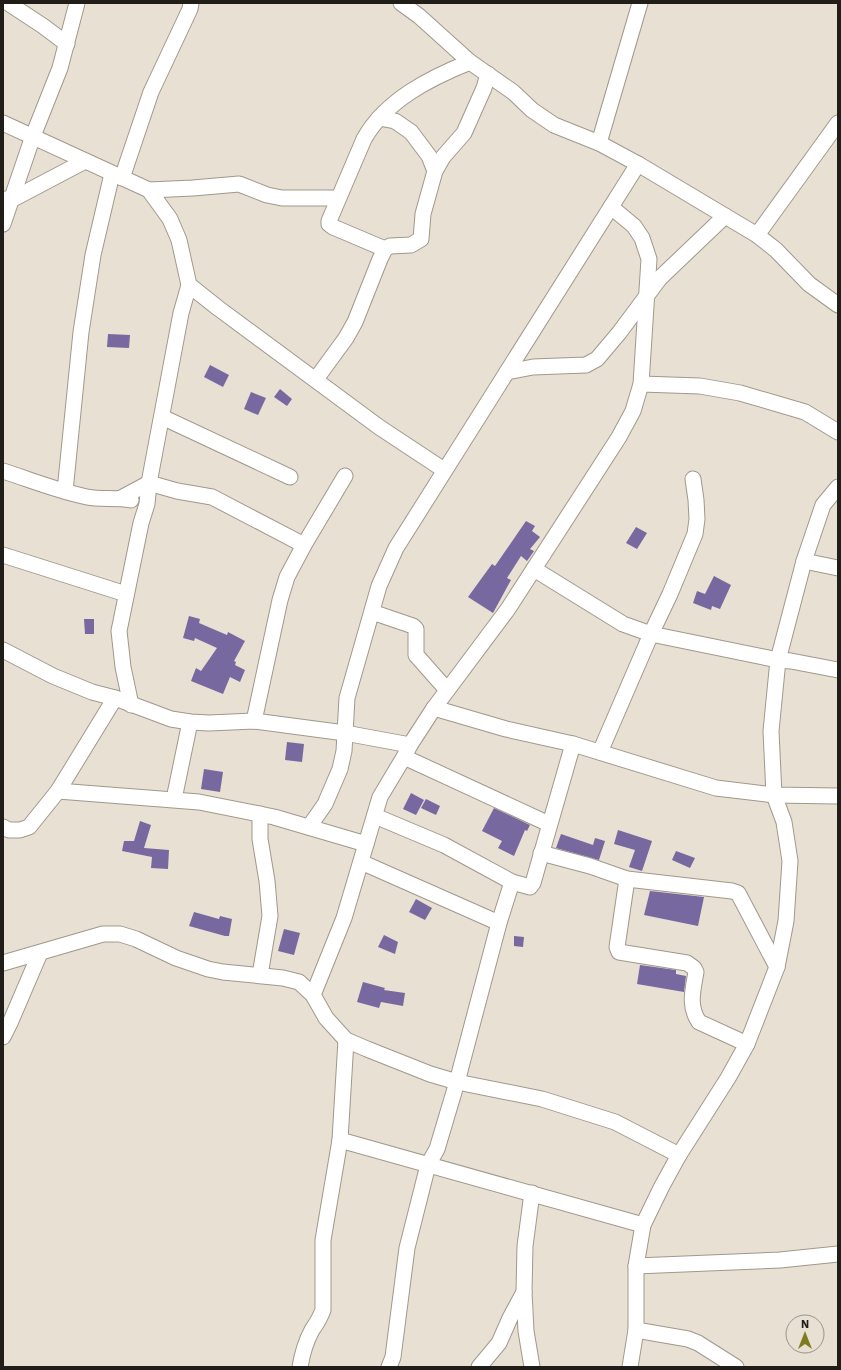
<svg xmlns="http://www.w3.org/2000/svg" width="841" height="1370" viewBox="0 0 841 1370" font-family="'Work Sans',sans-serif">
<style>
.building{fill:#77689f}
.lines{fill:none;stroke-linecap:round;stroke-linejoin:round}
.minor-casing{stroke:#a0988c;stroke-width:17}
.minor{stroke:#fff;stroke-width:15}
</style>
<rect width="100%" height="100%" fill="#e8e0d3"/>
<g class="building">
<polygon points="108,334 130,335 129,348 107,347"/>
<polygon points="210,365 229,375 223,387 204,377"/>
<polygon points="280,389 292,399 287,406 274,397"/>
<polygon points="251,392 266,398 258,415 244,409"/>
<polygon points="526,521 535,526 532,531 540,537 530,549 534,551 527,561 521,556 507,578 511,580 493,613 468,597 492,564 495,566"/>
<polygon points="636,527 647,533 637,549 626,543"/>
<polygon points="714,576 731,585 720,609 712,606 711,610 693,603 697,591 705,594"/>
<polygon points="189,616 200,619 199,623 227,635 228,632 245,641 234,661 236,662 235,665 245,670 240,682 230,677 223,694 191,681 196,668 201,671 217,648 195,638 194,641 183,638"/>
<polygon points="84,619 94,619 94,634 85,634"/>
<polygon points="287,742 304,744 302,762 285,760"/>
<polygon points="204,769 223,772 220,792 201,789"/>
<polygon points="411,793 424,800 416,815 403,809"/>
<polygon points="426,799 440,806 436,815 421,808"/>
<polygon points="494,808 530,825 527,831 525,830 514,856 498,848 502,841 482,831"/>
<polygon points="140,821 151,825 144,848 169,850 168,869 151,868 152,857 122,851 124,841 134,841"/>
<polygon points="618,830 652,841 642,871 629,867 635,850 614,844"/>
<polygon points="561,834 593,845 595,838 605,841 599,860 556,848"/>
<polygon points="676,851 695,858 690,868 672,860"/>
<polygon points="650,891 704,897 698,926 644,915"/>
<polygon points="416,899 432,908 425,920 409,912"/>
<polygon points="194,912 219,919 220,916 232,919 229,936 225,936 189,926"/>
<polygon points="284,929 300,933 294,955 278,951"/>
<polygon points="384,935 398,942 395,954 378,947"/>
<polygon points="514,936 524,937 523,947 514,946"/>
<polygon points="640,965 676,970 676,974 686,976 684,992 637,984"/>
<polygon points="363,982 385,988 384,990 405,993 403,1006 381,1002 379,1008 357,1002"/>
</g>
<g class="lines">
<defs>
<g id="minor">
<polyline points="8,3 43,26 67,44"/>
<polyline points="401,3 419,16 470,62 513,92 532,110 554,125 599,143 638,164 757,235 776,250 809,284 838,305"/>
<polyline points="379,118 395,121 411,132 429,156 435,171"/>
<polyline points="3,123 149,190 170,219 179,240 189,285 218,308 379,427 444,470"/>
<polyline points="599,143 640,3"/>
<polyline points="122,178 151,92 190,9 191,3"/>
<polyline points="149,190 193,188 239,184 267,195 282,198 338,198"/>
<polyline points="6,199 11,200 85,161"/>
<polyline points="3,224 33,136 60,68 77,3"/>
<polyline points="757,235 838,123"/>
<path d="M385,249l-52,-22 -4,-3v-3l35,-82c22,-39 66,-61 106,-77"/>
<polyline points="507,372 533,367 586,365 597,359 619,333 660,278 725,216"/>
<polyline points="316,379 346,338 355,322 380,259 385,249 390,246 411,245 421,239 423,214 435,171 443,157 464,133 484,88 488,74"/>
<polyline points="641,384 700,386 740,393 805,412 838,432"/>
<polyline points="162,417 290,477"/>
<path d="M3,471c28,9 55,20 84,26 14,3 29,0 44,3"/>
<polyline points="65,491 81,332 93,255 112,174"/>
<polyline points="121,498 149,483 177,491 212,497 304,545"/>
<polyline points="3,555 126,594"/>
<polyline points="804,561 838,568"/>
<polyline points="534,569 623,624 651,634 778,660 791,661 838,670"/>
<polyline points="372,612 413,626 416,629 416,655 447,690"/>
<polyline points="3,650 53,676 92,692 115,698 171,719 190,722 209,723 254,721 345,733 410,745 434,708 506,729 573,744 716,788 774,795 838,796"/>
<polyline points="131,705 123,667 119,631 141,523 147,504 149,483 181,313 189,285"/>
<polyline points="434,708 508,609 619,437 633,411 641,384 649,259 642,238 634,226 611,207"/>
<polyline points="254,721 280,600 287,577 304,545 345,476"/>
<polyline points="600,752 651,634 670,594 695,534 697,519 696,500 693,479"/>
<polyline points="404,757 549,824"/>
<polyline points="58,791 199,802 274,817 366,844"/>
<polyline points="174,799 190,722"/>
<polyline points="375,816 444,845 512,882 530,887 533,883 573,744"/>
<polyline points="3,827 9,830 20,830 29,827 58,791 115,698"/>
<polyline points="309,827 325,804 340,769 344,751 347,698 379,586 396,548 638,164"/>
<polyline points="541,853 590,866 627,879 732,891 738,893 777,967"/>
<polyline points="361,862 499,923"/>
<path d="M627,879l-10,68 2,5 68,11 7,5 2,4c-3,18 -8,34 3,50l48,22"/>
<polyline points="3,963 103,934 120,934 136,939 176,958 208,969 223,972 283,978 299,982 313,995 326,1018 346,1040 367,1049 430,1074 457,1082 542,1099 615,1122 679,1155"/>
<polyline points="260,975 270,916 267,881 260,839 260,814"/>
<polyline points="313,995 344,918 380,797 404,757 410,745"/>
<polyline points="3,1037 10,1023 40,953"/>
<polyline points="340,1140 643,1225"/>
<polyline points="532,1193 525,1246 524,1292 526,1331 532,1367"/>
<polyline points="636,1266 780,1260 838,1254"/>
<polyline points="636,1330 688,1339 698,1343 736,1367"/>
<path d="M300,1367c2,-12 6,-26 12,-37 5,-7 8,-12 11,-20v-70l17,-100 6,-100"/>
<polyline points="389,1367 393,1357 407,1248 428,1165 437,1149 457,1082 499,923 512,882"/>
<polyline points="479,1367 499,1343 510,1318 524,1292"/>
<polyline points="630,1367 636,1330 636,1266 643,1225 662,1186 679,1155 728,1078 747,1044 777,967 786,921 790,861 784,822 774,795 771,731 778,660 804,561 823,505 838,487"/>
</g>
</defs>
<use href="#minor" class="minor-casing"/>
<use href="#minor" class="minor"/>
</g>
<rect width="841" height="1370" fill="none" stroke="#211e19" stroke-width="8"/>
<g transform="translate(805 1334)"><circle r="19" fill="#e8e0d3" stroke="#989289"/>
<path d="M0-3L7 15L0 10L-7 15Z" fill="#7f7b21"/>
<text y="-6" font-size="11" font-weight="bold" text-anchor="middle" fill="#211e19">N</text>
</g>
</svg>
